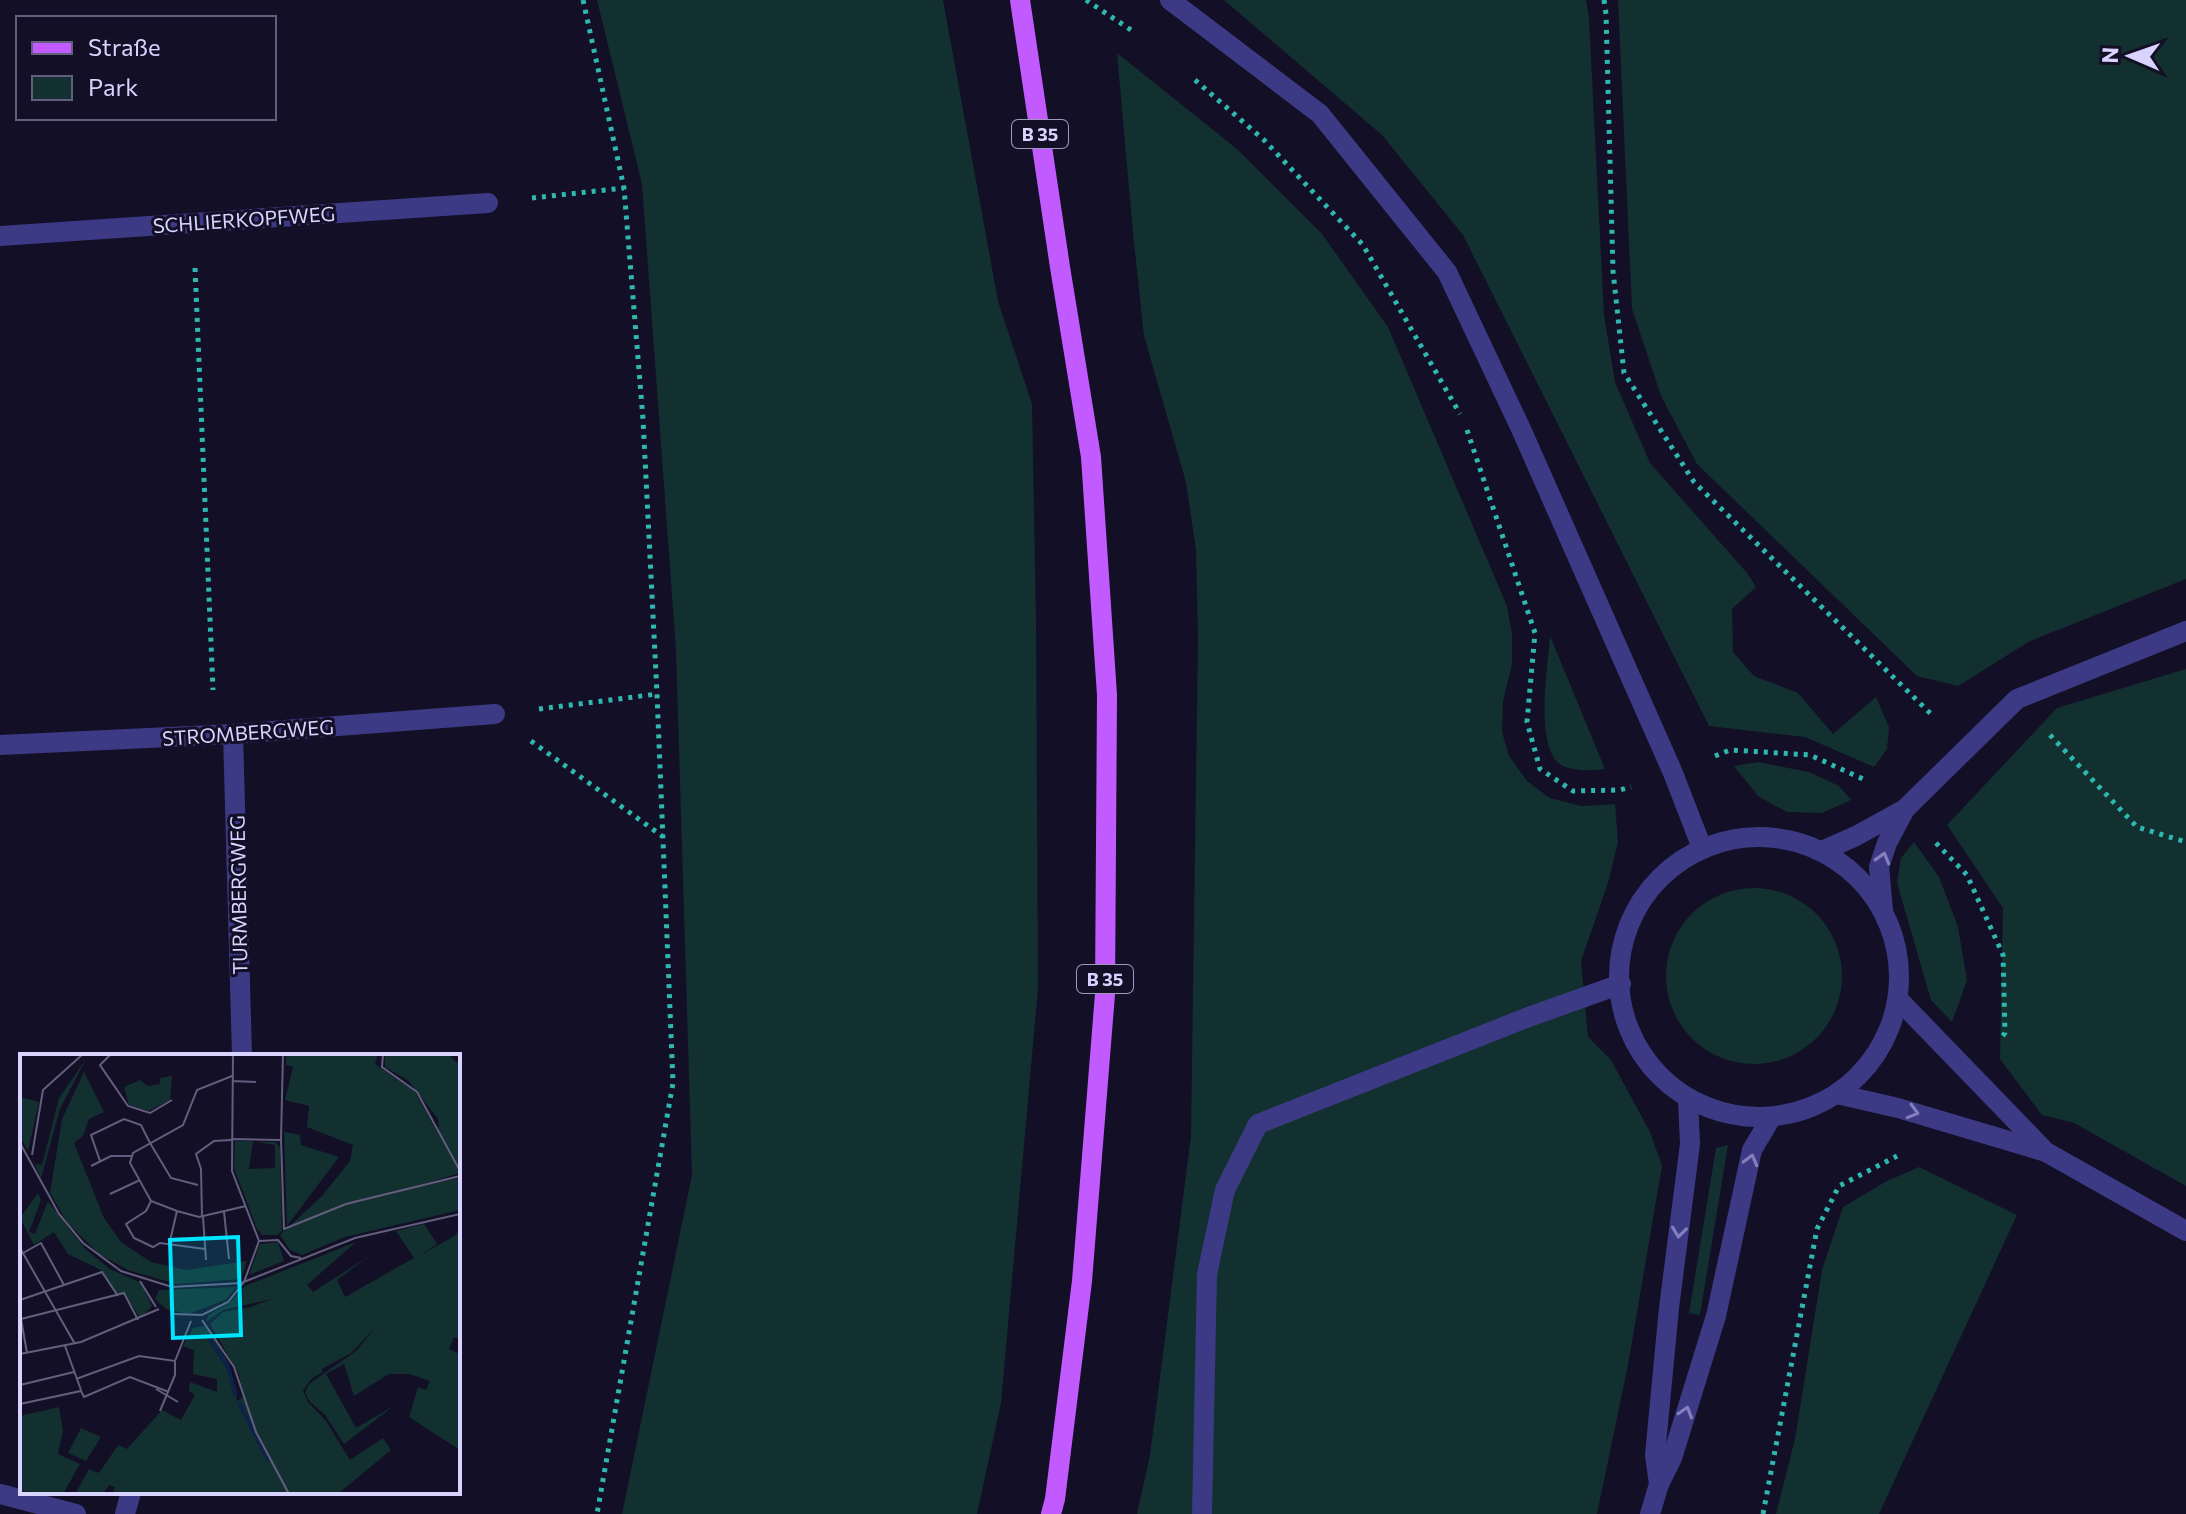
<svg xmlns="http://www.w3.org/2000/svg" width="2186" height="1514" viewBox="0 0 2186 1514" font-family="Commissioner,sans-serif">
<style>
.green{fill:#12302f}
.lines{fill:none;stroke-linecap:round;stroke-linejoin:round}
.path{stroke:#2fb8b0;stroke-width:5;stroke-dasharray:4 6;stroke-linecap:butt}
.minor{stroke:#3d3a85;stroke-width:20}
.major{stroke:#c25bff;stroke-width:20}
.oneway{stroke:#837fbc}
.labels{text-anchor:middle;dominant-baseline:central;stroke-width:6;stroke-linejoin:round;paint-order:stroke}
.shield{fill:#130f26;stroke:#9e99be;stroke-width:2}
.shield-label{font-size:18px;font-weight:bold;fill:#d9d4ff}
.street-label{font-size:20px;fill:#d9d4ff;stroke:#130f26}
.inset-river{fill:none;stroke:#0c2248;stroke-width:4}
.inset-road{fill:none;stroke:#625e7d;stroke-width:2}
.view{fill:#00e5ff;fill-opacity:0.15;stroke:#00e5ff;stroke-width:4}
.inset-edge{fill:none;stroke:#d9d4ff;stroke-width:4}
</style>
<rect width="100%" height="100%" fill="#130f26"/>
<g class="green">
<polygon points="597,0 943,0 998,301 1032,404 1036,623 1038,988 1001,1403 977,1514 622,1514 692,1175 676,650 642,184"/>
<polygon points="1224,0 1586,0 1589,18 1604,315 1615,382 1650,463 1748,574 1756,587 1732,609 1733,652 1754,676 1798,693 1833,734 1876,697 1889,727 1887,749 1874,767 1805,737 1709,726 1463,235 1382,135"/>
<polygon points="1618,0 2186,0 2186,579 2030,641 1958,686 1917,676 1697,464 1661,396 1632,309"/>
<polygon points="1117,53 1237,149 1322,234 1388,327 1507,606 1512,634 1512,664 1503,701 1502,732 1509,756 1527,781 1550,798 1581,806 1615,804 1618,842 1608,883 1581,961 1588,1037 1611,1060 1650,1132 1662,1166 1628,1365 1597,1514 1137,1514 1150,1455 1191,1136 1198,638 1196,550 1186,482 1144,336 1133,233"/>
<path d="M1550,636l55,133c-11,2 -34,2 -44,-4 -27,-18 -13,-99 -11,-129z"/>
<polygon points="2186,669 2186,1186 2074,1123 2042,1115 2000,1059 2003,908 1947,825 2057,708"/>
<polygon points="1758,762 1809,772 1839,786 1851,800 1822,813 1787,812 1758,796 1734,766"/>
<polygon points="1914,842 1939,877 1958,927 1967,980 1952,1022 1931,1000 1897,883 1901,858"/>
<circle cx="1754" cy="976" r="88"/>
<polygon points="1728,1145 1700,1315 1689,1313 1716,1148"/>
<polygon points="1919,1167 2017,1215 1879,1514 1776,1514 1795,1439 1822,1270 1843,1207 1887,1181"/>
</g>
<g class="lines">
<g class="path">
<polyline points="583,0 624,188 643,419 657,694 673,1083 597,1514"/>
<polyline points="1086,0 1134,32"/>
<polyline points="1604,0 1606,14 1613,271 1624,373 1694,482 1934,717"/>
<polyline points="1195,80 1264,140 1363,245 1460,414"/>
<polyline points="532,198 624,188"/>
<polyline points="195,268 213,690"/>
<polyline points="1467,430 1535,633 1527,722 1540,769 1573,791 1620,790 1631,787"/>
<polyline points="539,709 657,694"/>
<polyline points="2050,735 2137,827 2186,842"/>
<polyline points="531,741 662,836"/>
<polyline points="1715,756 1730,750 1810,755 1863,779"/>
<polyline points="1936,843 1967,875 2003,955 2005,1033 2000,1039"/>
<polyline points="1763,1514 1817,1229 1839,1186 1897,1156"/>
</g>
<g class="minor">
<polyline points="1170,0 1320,114 1447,272 1521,429 1673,773 1702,848"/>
<polyline points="0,236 488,203"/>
<polyline points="233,734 242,1056"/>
<polyline points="0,745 233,734 495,714"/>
<circle cx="1759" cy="977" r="140"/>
<polyline points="1822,851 1856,836 1905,809 2017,699 2186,631"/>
<polyline points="1883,910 1879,867 1887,843 1905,809"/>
<polyline points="1898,999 2043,1149"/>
<polyline points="1837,1094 1898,1108 2046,1152 2186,1231"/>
<polyline points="1659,1484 1655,1455 1669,1308 1690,1144 1688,1099"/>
<polyline points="0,1494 76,1514"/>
<polyline points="125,1514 131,1492"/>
<polyline points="1202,1514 1207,1274 1225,1190 1258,1124 1526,1018 1621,984"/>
<polyline points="1650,1514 1659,1484 1672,1458 1716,1316 1752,1150 1771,1118"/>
</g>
<polyline class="major" points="1020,0 1060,267 1091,457 1107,695 1105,994 1082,1281 1055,1499 1051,1514"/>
</g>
<defs><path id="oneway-chevron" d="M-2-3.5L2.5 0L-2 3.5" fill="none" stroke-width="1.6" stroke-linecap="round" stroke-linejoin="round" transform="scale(2)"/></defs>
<g class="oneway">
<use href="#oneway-chevron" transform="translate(1883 858) rotate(-74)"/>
<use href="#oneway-chevron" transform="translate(1913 1112) rotate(16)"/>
<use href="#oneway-chevron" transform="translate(1751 1160) rotate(-75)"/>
<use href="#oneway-chevron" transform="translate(1679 1232) rotate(97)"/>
<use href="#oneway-chevron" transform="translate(1686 1412) rotate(-73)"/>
</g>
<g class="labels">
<g class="shield">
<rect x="1012" y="120" width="56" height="28" rx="6"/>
<rect x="1077" y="965" width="56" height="28" rx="6"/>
</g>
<g class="shield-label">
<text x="1040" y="134">B 35</text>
<text x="1105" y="979">B 35</text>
</g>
<g class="street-label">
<text transform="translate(244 219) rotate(-4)">SCHLIERKOPFWEG</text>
<text transform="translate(248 732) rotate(-4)">STROMBERGWEG</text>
<text transform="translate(238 895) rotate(-91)">TURMBERGWEG</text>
</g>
</g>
<g transform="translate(20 1054)">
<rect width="440" height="440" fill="#130f26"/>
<path d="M266,0h92l-3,10 40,28 45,81 -43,13 43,-8v32l-115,27 -43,18 -12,-5 -10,-15 42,-39 28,-35 3,-16 -46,-18 2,-21 -24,-6 8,-33 -7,-2zM365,0h63l9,9 3,-3v109l-21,-35 -1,-15 -29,-38 -24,-14zM66,5l-26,50 -19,69 -6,-14 7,1 17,-67zM64,18l20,40 -15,7 -6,17 -9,7 30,75 17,24 30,20 35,8 61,-9 -6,18 -65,5 -48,-14 -29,-16 -32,-32 -17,-29 12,-74zM152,22l-2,24 -21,11 -20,-6 -5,-18 16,-7 8,6 12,-2v-6zM0,43l19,5 -11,49 -8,-14zM264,78l16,3 1,10 38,12 -52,69zM215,87h18l-4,28 26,-1v-23l-19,-3h20l4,6 2,83 -5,4h-15l-5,-6 -23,-61zM18,139l3,7 -12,32 6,2 13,-33 37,48 25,20 31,14 11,23 -7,8 -6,3 -14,-24 -9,2 -13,-24 -35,-17 -14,-22 -20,13 -14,-27zM404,170l13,20 -18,12 37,-21 4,-10v114l-6,-2 -5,12 11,5v96l-51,-33 9,-30 8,3 4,-9 -21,-7h-20l-35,22 -10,-32 -18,10 30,54 39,-23 -51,39 -19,-29 -15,-13 -5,-9 4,-9 47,-33 20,-24 -25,26 -29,16 1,3 -12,7 -8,12 5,11 18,19 24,39 33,-22 8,12 -53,44h-226l3,-7 -6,-2 -6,9h-28l14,-25 10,4 19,-28 9,4 35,-39 19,10 14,-25 -6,-4 1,-9 27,10v-13l-24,-5 1,-24 -11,-4 10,-18 11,-2 5,4 20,34 8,37 6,-4 -4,-23 -29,-50 13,-12 28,-5 21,-8 -49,11 -17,12 2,-7 21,-12 16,-17 111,-44 -49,43 6,7 56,-36 -32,24 8,17 69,-39 -18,-27zM258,188l6,19 -35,14 11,-31zM217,233l-12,13 -37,14 -22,-5 -11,-10 4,-9zM39,353l4,24 -5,23 22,10 -17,30 -43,-3v-75zM61,374l20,9 -15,24 -18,-8z" fill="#12302f"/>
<path class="inset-river" d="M189,284l19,29 8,29M219,349l30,58"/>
<path class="inset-road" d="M91,0l-11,11 28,41 22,7 22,-13M363,0l-1,13 35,25 43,79M212,22l-35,14 -14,35 -50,28 -3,10 21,38 26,10 22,6 47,-11M212,27l24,1M211,85l50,1 2,-86M261,86l3,89 62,-25 114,-28M0,89l39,71 24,29 38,28 51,16 69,-4 114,-45 105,-24M130,89l21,35 27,7M12,101l11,-65 40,-36M80,107l-9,-26 33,-16 17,6 9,18M71,112l20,-10h20M90,140l30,-14M131,147l-5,10 -20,13 8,14 19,9 7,-4 45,6M204,158l5,47M182,163l-1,-48 -5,-15 18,-13 17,-1M183,163l3,43M239,187l19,-1 13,16 10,2M149,191l8,-34M0,194l55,96M3,199l18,-10 23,42M120,227l16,26M0,246l82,-28 16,24M154,260l28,1 26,-13 16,-20 15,-41 -27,-70 1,-117M182,266l32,47 22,65 33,62M45,292l16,44M7,299l-6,-34 103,-26 14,27M0,300l61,-12 78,-33M56,325l63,-23 36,5 16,-40M0,331l54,-13M136,335l22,13M0,350l61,-13 3,6 46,-20 39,15M140,357l15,-36v-14"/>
<path class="view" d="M218,183l3,98 -68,3 -3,-98z"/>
<rect width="440" height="440" class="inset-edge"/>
</g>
<rect x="16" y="16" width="260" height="104" fill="#130f26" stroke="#625e7d" stroke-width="2"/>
<rect x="32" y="42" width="40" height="12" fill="#c25bff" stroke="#625e7d" stroke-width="2"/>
<text x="88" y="56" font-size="24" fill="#d9d4ff">Straße</text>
<rect x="32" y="76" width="40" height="24" fill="#12302f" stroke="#625e7d" stroke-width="2"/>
<text x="88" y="96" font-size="24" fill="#d9d4ff">Park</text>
<g transform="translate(2130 56) rotate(272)" stroke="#130f26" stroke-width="6" paint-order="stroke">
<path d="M0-6L14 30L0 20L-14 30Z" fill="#d9d4ff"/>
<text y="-12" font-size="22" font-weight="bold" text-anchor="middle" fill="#d9d4ff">N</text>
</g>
</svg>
